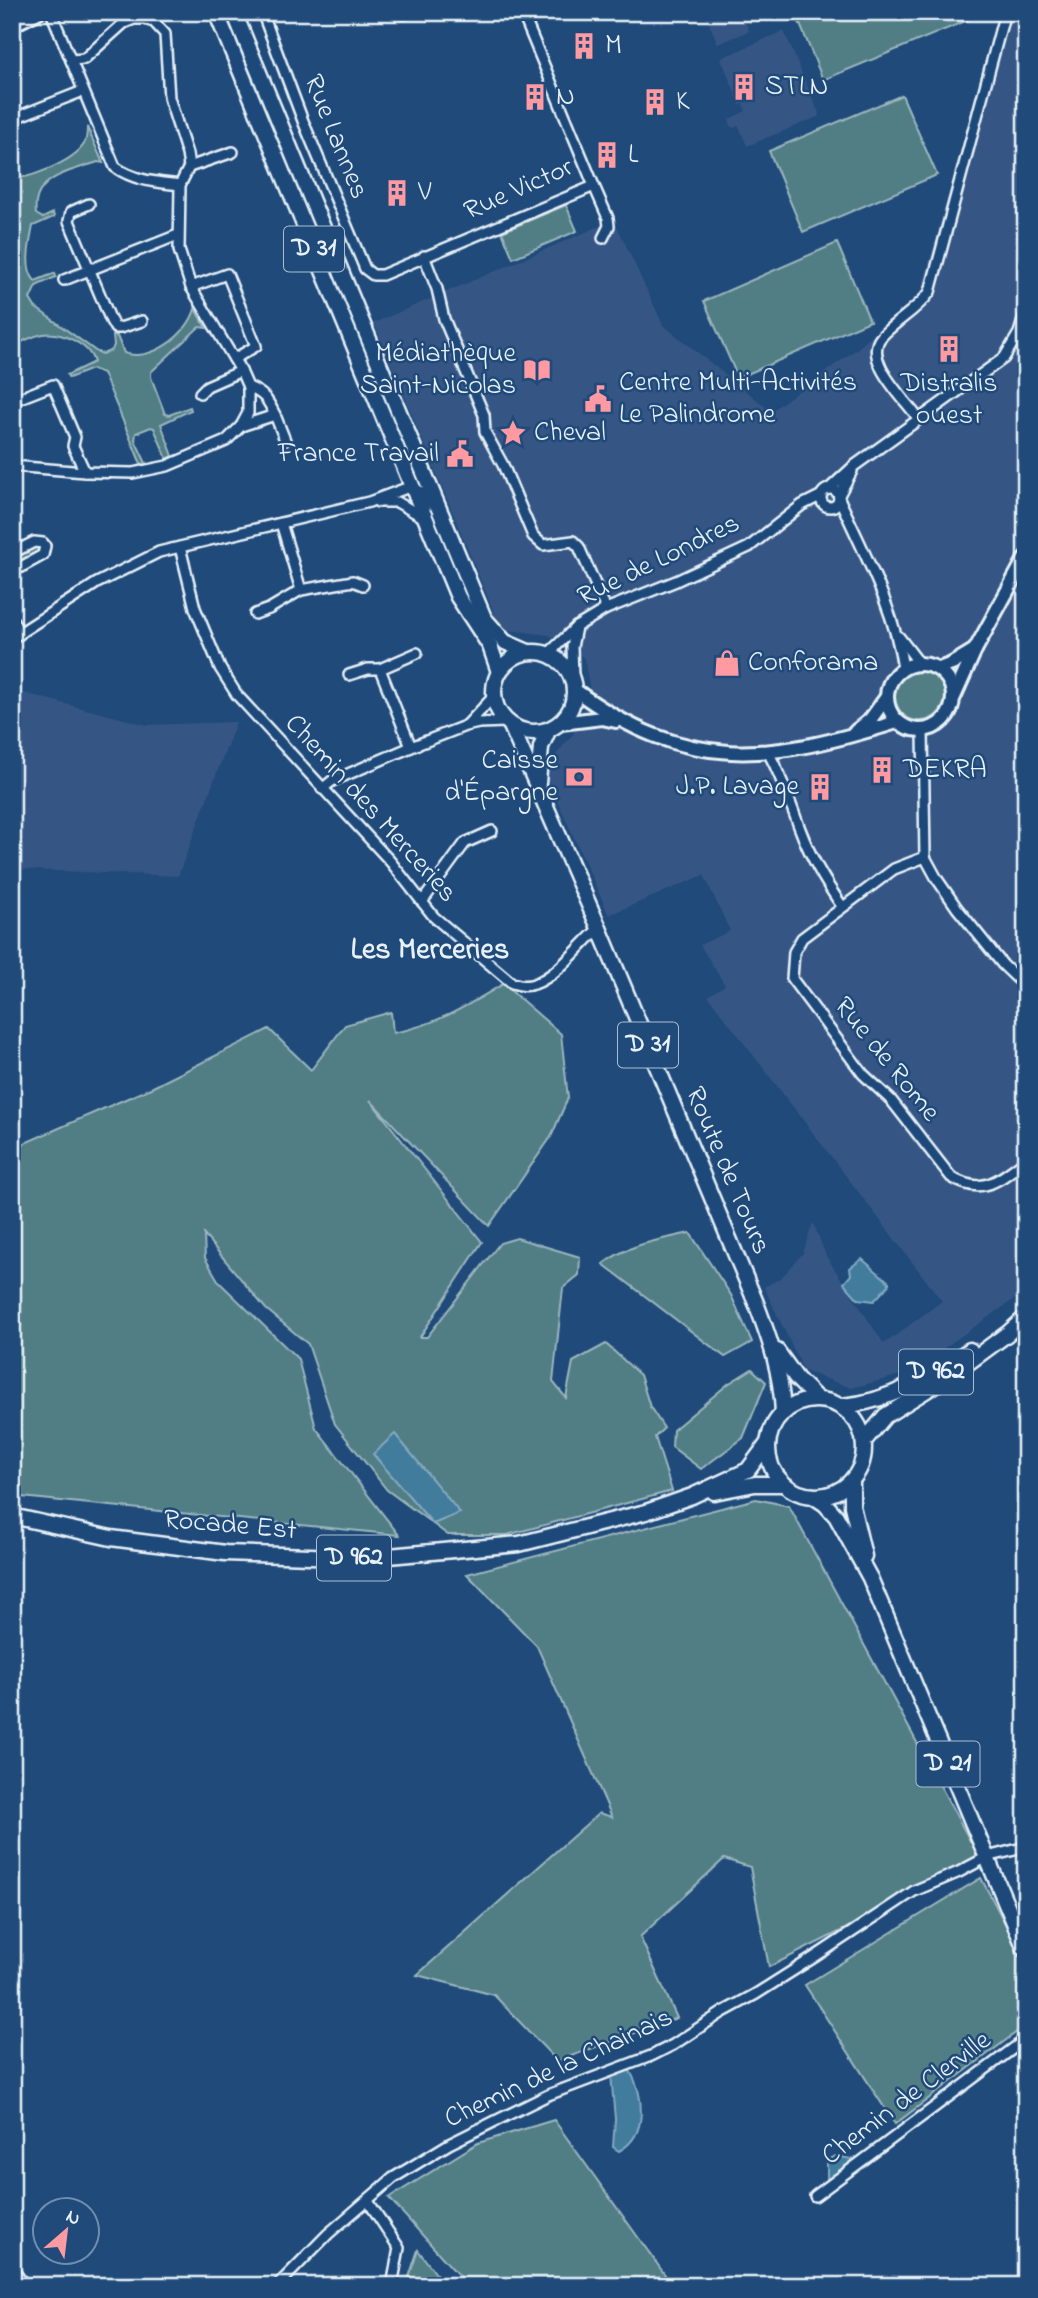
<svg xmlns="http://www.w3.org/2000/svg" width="1038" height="2298" viewBox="0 0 1038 2298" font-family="'Indie Flower',sans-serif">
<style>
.built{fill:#365785}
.green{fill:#517d85;stroke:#9cb7be;stroke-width:2}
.water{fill:#427b9c;stroke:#84aac1;stroke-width:2}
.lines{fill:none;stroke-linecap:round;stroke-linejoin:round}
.street-casing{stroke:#e8f1f8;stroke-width:14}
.secondary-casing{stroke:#e8f1f8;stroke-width:18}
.primary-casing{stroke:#e8f1f8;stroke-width:19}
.street{stroke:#1f4a7a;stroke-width:9}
.secondary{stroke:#1f4a7a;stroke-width:12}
.primary{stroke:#1f4a7a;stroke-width:14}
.labels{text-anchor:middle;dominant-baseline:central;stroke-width:5;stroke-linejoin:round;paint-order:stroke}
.shield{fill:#1f4a7a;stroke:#acbfd2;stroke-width:2}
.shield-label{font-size:26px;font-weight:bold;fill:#e8f1f8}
.poi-label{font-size:28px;fill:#e8f1f8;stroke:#1f4a7a;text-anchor:start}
.street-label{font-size:28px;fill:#e8f1f8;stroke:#1f4a7a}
.neighbourhood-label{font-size:30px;font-weight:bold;fill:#e8f1f8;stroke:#1f4a7a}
</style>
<rect width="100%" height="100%" fill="#1f4a7a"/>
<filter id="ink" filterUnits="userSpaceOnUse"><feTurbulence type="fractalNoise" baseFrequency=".0143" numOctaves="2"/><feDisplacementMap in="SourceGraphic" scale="14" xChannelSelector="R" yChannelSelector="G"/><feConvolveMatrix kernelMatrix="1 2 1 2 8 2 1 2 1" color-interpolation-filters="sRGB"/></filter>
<g filter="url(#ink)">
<g class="built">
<polygon points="704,12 741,12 749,31 718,44"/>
<polygon points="999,12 1026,12 1026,1291 908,1373 852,1388 804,1371 764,1287 781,1278 803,1253 813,1222 826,1256 884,1344 942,1301 708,996 725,985 700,945 730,931 704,875 609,915 548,780 550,762 574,733 590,690 584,658 549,635 501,629 374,323 614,220 663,325 771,411 857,349 921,292"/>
<polygon points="784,31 820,116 747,146 739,126 732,128 729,119 746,111 743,104 740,105 721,58"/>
<polygon points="12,690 147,725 236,722 178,876 12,869"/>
</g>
<g class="green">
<polygon points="795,12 970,12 973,18 823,80"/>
<polygon points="902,95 937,175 803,232 769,151"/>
<path d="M87,127l16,36 -5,-1c-27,9 -67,15 -62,52l7,4 10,-5 1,4 -21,9c-3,16 -10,42 2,55l20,-8 1,4 -20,9 -6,13 5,8 62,45 6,2 9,-4 2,-5 -1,-9h4l7,17c27,10 64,-19 71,-44l11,19 -7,-1 -48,45v5l14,37 4,1 21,-8 1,3 -30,14 12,32 -6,3 -13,-31 -3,-1 -15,6 -1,7 11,23 -5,1 -38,-91 -11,-4 -23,9 -2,-3 27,-13c-5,-18 -33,-31 -51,-28 -10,2 -23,8 -31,14v-177l8,7c17,-3 55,-18 64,-34 3,-5 3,-12 3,-17z"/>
<polygon points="566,205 577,231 513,258 502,232"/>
<polygon points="837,243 870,321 738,378 704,301"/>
<polygon points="35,545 41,546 42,551 12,568 12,558"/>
<circle cx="920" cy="696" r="25"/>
<path d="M503,984l58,50 7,64 -17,39 -62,89 -119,-126 112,142 -62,95h7l73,-94 17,-5 63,19 -1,18 -16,13 -10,94 13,16 7,-36 33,-18 34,31 10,32 14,21 -9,9 17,54 -165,44h-59l-61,-45 -52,-66 -27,-80 -42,-35 -62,-74 1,23 14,24 79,77 18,69 83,107 -387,-39v-350l4,1 137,-60 116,-58 42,41 34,-45 46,-13 2,21c45,-9 72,-26 110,-49z"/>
<path d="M690,1233l41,62 21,47 -27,15 -122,-93c25,-20 56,-24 87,-31z"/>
<polygon points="752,1369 766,1382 743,1438 701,1469 672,1447 673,1430 728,1384"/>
<polygon points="756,1499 789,1506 981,1861 769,1967 750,1867 724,1859 640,1937 677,2018 557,2061 494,1995 417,1975 599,1813 612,1817 537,1646 467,1574"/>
<polygon points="981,1878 1026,1963 1026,2025 895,2124 805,1985"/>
<polygon points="554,2120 673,2286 468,2286 389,2198 478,2143"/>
<polygon points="418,2250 445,2286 406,2286"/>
</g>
<g class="water">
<polygon points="862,1259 889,1282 889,1285 874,1301 858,1299 844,1283 851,1275 850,1268"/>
<polygon points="395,1434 460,1513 433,1524 373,1454"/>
<path d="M629,2069c15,25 20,66 -10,82l-6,-4 2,-28 -4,-45z"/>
<polygon points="836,2156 857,2160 827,2183 827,2160"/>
</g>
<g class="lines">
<defs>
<g id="street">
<path d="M51,12l64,155c20,14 41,15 65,18"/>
<polyline points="262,12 303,121 365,269 373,275 382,275 594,186 522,12"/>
<polyline points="395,12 404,14 413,12"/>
<polyline points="12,119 83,91"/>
<polyline points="189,167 233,152"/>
<polyline points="594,186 608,218 609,226 603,238"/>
<polyline points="89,204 71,212 69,221 111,321 115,328 120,328 142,321"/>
<polyline points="424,256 437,289 444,319 484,415 485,432 503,465 533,536 543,545 573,541 579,547 606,609"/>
<polyline points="64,280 178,235"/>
<polyline points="191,287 227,274 256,346 234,359"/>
<polyline points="200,393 207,386 241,371"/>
<polyline points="12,401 53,385 75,437 73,446 85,472"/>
<polyline points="275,415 285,440"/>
<path d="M918,418c-13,-19 -57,-59 -36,-82 15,-16 35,-26 48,-44l75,-280"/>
<path d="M241,426l34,-11c-7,-15 -11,-22 -27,-28"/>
<polyline points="12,466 85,472 133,473 167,466 226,441 241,426 248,413 248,387 241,371 191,287 179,250 180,185 189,167 187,154 169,98 165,34 154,22 145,19 134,19 124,23 84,59 71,60"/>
<circle cx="830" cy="498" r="9"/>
<polyline points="829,489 854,466 1004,358 1019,333 1026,311"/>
<polyline points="839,495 852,471"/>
<path d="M839,498c25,56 55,109 64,170"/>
<polyline points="378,502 397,502 423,517"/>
<polyline points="281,523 301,590"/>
<path d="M180,547l15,61 25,60 17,27 153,166 44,56 78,66c7,2 14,4 22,1 22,-7 48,-40 65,-56"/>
<polyline points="12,553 34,542 43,543 45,546 43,555 12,572"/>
<polyline points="255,614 269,609 301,590 353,581 363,585"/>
<polyline points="12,619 20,634"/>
<polyline points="899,637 919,663"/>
<polyline points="12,638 97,583 159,552 369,502 412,486 426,495 432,505"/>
<polyline points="548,654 576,627 606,609 676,581 749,547 802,505 820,496"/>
<polyline points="380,669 411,747"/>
<polyline points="349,675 368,669 380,669 417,653"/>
<polyline points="573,678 572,647 576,627"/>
<polyline points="467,725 494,696"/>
<polyline points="923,731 925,857 937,879 957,908 1003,965 1026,987"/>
<path d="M768,752c14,25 22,51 32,77 10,27 25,53 42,77"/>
<polyline points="322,789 332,781 411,747 465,726 479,723 506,722"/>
<path d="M925,857l-31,12 -92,69 -8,14 -2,27 71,95 28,26 60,77c32,20 49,2 75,-17"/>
<polyline points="422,902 465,843 492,831"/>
<polyline points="815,2196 1026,2039"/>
<polyline points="368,2201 399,2248 392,2286"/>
<polyline points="12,2268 25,2286"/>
<polyline points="277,2286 328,2234 393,2178 449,2144 548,2095 651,2056 673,2045 723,2012 756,1994 816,1956 914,1891 959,1872 987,1857 1026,1847"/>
</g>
<g id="secondary">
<polyline points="12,25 38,12"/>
<circle cx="920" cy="697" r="33"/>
<polyline points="939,669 952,664 975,650"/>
<path d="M575,690c113,84 196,71 322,32"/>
<polyline points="954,697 975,650 1026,557"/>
<polyline points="561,723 602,718 616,721"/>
<polyline points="856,731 870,720 886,698"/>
</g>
<g id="primary">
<polyline points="216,12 458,597 490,646 499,672"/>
<polyline points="234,12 484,618 505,642 528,652"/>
<circle cx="534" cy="692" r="40"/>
<path d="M511,726l88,202 157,375c14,37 25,68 27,109"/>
<polyline points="538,783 541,747 548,731"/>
<polyline points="777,1351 797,1379 817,1399"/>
<circle cx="816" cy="1448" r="48"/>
<path d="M842,1406c48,-4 89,-30 128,-56"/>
<polyline points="865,1440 885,1416 954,1373 1007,1334 1026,1317"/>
<polyline points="852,1481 852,1506 864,1556"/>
<polyline points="714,1492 755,1484 784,1484"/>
<polyline points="813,1496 825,1504 836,1516 870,1578 1026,1951"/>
<polyline points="12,1516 111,1538 225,1553 367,1558 519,1544 646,1512 692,1496 748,1470 768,1443"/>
</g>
</defs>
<use href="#street" class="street-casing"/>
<use href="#secondary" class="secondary-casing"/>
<use href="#primary" class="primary-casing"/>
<use href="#street" class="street"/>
<use href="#secondary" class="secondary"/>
<use href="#primary" class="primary"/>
</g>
</g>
<defs>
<symbol id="building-bare" viewBox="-9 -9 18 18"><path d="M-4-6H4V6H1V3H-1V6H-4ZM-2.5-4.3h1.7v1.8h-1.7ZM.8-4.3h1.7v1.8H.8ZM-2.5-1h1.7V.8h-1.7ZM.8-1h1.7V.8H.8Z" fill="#ff9aa2" stroke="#1f4a7a" stroke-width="2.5" paint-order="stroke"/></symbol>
<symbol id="library-bare" viewBox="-9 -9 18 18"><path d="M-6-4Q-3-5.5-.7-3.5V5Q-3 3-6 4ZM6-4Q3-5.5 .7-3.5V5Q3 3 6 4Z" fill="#ff9aa2" stroke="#1f4a7a" stroke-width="2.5" paint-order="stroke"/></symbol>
<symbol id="civic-bare" viewBox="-9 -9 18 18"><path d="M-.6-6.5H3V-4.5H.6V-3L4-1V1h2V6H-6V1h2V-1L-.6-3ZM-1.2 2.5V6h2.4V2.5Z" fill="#ff9aa2" stroke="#1f4a7a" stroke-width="2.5" paint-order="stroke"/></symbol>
<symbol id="sight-bare" viewBox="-9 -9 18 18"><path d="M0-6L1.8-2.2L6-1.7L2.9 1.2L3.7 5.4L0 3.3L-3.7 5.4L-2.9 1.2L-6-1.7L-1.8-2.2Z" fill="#ff9aa2" stroke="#1f4a7a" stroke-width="2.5" paint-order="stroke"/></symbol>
<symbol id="shop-bare" viewBox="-9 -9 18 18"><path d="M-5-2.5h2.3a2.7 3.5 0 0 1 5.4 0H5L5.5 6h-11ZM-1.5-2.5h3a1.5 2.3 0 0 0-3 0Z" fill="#ff9aa2" stroke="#1f4a7a" stroke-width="2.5" paint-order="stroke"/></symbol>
<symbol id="bank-bare" viewBox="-9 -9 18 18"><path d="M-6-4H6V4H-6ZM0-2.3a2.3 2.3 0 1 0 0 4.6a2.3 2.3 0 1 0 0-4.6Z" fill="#ff9aa2" stroke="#1f4a7a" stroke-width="2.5" paint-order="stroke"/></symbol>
</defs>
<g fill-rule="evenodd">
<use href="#building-bare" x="565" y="27" width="38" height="38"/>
<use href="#building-bare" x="725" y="68" width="38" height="38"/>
<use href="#building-bare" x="516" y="78" width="38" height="38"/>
<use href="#building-bare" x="636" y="83" width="38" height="38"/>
<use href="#building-bare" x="588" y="136" width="38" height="38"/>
<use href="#building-bare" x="378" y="174" width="38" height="38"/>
<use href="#building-bare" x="930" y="330" width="38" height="38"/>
<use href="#library-bare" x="518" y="351" width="38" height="38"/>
<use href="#civic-bare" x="579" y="380" width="38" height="38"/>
<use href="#sight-bare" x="494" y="414" width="38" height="38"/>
<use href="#civic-bare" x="441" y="435" width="38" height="38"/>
<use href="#shop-bare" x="708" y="644" width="38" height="38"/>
<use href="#building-bare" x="863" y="751" width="38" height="38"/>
<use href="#bank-bare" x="560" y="758" width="38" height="38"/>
<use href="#building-bare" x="801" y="768" width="38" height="38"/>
</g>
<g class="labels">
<g class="shield">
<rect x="284" y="226.5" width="60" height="45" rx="5"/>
<rect x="618" y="1022.5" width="60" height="45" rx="5"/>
<rect x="899" y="1349.5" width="74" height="45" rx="5"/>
<rect x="317" y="1535.5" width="74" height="45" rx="5"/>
<rect x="916.5" y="1741.5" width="63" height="45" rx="5"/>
</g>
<g class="shield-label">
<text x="314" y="249">D 31</text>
<text x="648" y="1045">D 31</text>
<text x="936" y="1372">D 962</text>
<text x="354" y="1558">D 962</text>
<text x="948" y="1764">D 21</text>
</g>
<g class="poi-label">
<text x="605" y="46">M</text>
<text x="765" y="87">STLN</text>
<text x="556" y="97">N</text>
<text x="676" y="102">K</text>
<text x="628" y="155">L</text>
<text x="418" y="193">V</text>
<text x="516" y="354" text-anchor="end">Médiathèque<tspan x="516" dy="32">Saint-Nicolas</tspan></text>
<text x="619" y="383">Centre Multi-Activités<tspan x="619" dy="32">Le Palindrome</tspan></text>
<text x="949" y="384" text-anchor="middle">Distralis<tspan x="949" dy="32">ouest</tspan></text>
<text x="534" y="433">Cheval</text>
<text x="439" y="454" text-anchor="end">France Travail</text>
<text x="748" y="663">Conforama</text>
<text x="558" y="761" text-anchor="end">Caisse<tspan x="558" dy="32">d'Épargne</tspan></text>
<text x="903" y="770">DEKRA</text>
<text x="799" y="787" text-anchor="end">J.P. Lavage</text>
</g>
<g class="street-label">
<text transform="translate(335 137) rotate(68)">Rue Lannes</text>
<text transform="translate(519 190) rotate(-24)">Rue Victor</text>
<text transform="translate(659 561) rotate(-26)">Rue de Londres</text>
<text transform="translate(370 809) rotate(48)">Chemin des Merceries</text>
<text transform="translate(886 1060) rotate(51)">Rue de Rome</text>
<text transform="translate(727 1171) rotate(67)">Route de Tours</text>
<text transform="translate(230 1526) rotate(5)">Rocade Est</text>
<text transform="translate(559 2069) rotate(-25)">Chemin de la Chainais</text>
<text transform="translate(907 2099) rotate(-37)">Chemin de Clerville</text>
</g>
<g class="neighbourhood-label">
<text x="430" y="951">Les Merceries</text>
</g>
</g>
<rect width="1038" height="2298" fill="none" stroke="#1f4a7a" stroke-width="42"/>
<rect x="21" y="21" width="996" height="2256" fill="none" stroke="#e8f1f8" stroke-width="2.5" filter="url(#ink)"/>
<g transform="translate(66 2231) rotate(28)"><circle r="33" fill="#1f4a7a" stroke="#6f8dac" stroke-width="2"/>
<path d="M0-5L12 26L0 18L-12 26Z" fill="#ff9aa2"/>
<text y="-10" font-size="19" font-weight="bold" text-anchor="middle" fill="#e8f1f8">N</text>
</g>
</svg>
